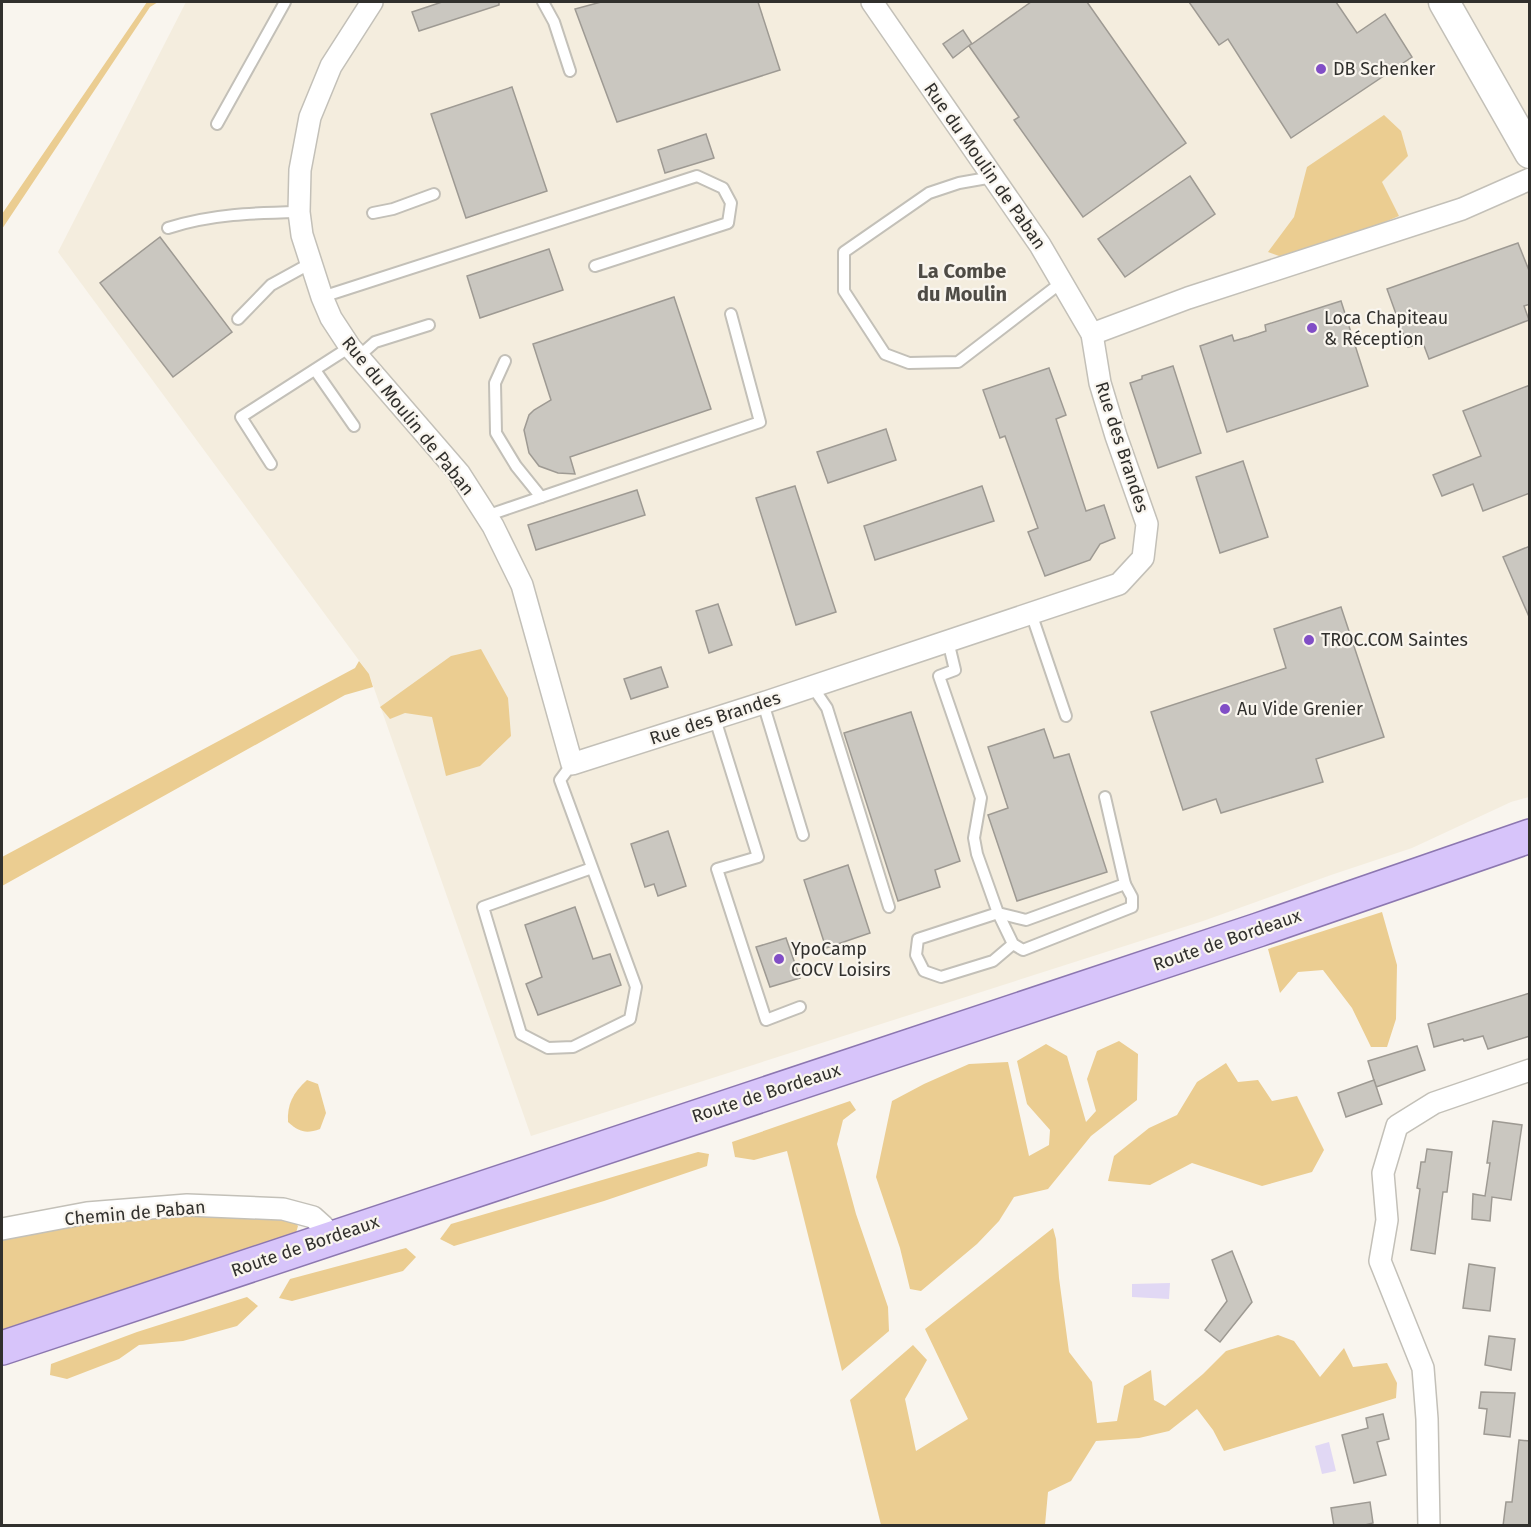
<svg xmlns="http://www.w3.org/2000/svg" width="1531" height="1527" viewBox="0 0 1531 1527" font-family="'Fira Sans',sans-serif">
<style>
.built{fill:#f4edde}
.green{fill:#ebcd91}
.water{fill:#e1d8f4}
.building{fill:#cac7c0;stroke:#9e9a93;stroke-width:1.5}
.lines{fill:none;stroke-linecap:round;stroke-linejoin:round}
.service-casing{stroke:#c3c0b8;stroke-width:14}
.minor-casing{stroke:#c3c0b8;stroke-width:24}
.secondary-casing{stroke:#c3c0b8;stroke-width:33}
.primary-casing{stroke:#8c77b0;stroke-width:36}
.service{stroke:#fff;stroke-width:10}
.minor{stroke:#fff;stroke-width:21}
.secondary{stroke:#fff;stroke-width:30}
.primary{stroke:#d7c4fa;stroke-width:33}
.poi-dot{fill:#814ec6;stroke:#f9f5ee;stroke-width:2}
.labels{text-anchor:middle;dominant-baseline:central;stroke-width:4.5;stroke-linejoin:round;paint-order:stroke}
.poi-label{font-size:18px;fill:#31302d;stroke:#f9f5ee;text-anchor:start}
.street-label{font-size:18px;fill:#31302d;stroke:#f9f5ee}
.neighbourhood-label{font-size:20px;font-weight:bold;fill:#4e4b45;stroke:#f9f5ee}
</style>
<rect width="100%" height="100%" fill="#f9f5ee"/>
<polygon class="built" points="186,2 1529,2 1529,797 1511,802 1412,848 1331,875 1203,921 531,1136 369,674 58,252"/>
<g class="green">
<polygon points="147,2 158,2 150,7 2,229 2,214"/>
<polygon points="1384,115 1401,131 1408,156 1382,182 1399,216 1293,261 1268,252 1294,217 1307,167"/>
<polygon points="481,649 508,698 511,736 480,766 446,776 432,717 405,713 390,719 380,707 451,656"/>
<polygon points="359,661 369,674 373,687 345,695 2,886 2,857 355,668"/>
<polygon points="1382,912 1397,965 1396,1019 1387,1047 1371,1047 1352,1008 1323,970 1298,972 1280,993 1268,949"/>
<polygon points="1119,1041 1138,1054 1137,1100 1091,1136 1048,1189 1014,1197 999,1221 977,1244 921,1291 910,1289 900,1248 876,1177 892,1101 924,1084 969,1064 1008,1062 1029,1156 1049,1145 1050,1130 1027,1104 1017,1061 1046,1044 1067,1056 1086,1122 1096,1111 1087,1079 1097,1051"/>
<polygon points="1226,1063 1238,1082 1258,1080 1272,1101 1297,1096 1324,1150 1312,1172 1262,1186 1192,1163 1150,1185 1108,1181 1114,1156 1149,1128 1177,1115 1197,1082"/>
<path d="M307,1080l11,4 8,29 -6,16c-14,5 -21,3 -32,-7 -1,-18 5,-29 19,-42z"/>
<polygon points="850,1101 856,1110 843,1120 837,1144 856,1214 888,1307 889,1331 842,1371 787,1151 754,1160 735,1157 732,1142"/>
<polygon points="698,1152 709,1154 707,1166 604,1201 454,1246 440,1239 451,1224"/>
<polygon points="186,1208 293,1220 298,1226 296,1233 2,1330 2,1236"/>
<polygon points="1053,1228 1056,1239 1059,1278 1069,1352 1092,1382 1097,1423 1117,1421 1124,1386 1151,1370 1154,1400 1165,1406 1203,1374 1226,1351 1278,1335 1294,1341 1320,1377 1344,1348 1353,1367 1387,1363 1397,1383 1396,1398 1224,1451 1213,1430 1197,1409 1169,1431 1139,1438 1096,1441 1071,1481 1048,1492 1045,1525 881,1525 850,1400 913,1345 927,1360 905,1399 916,1451 968,1419 925,1329"/>
<polygon points="406,1248 416,1257 403,1271 292,1301 279,1298 290,1279"/>
<polygon points="247,1297 258,1306 237,1326 183,1341 139,1345 119,1359 67,1379 50,1375 51,1364 137,1332"/>
</g>
<g class="water">
<polygon points="1170,1283 1169,1299 1132,1297 1132,1284"/>
<polygon points="1329,1442 1336,1471 1322,1474 1315,1446"/>
</g>
<g class="building">
<polygon points="442,2 499,2 499,5 419,31 412,12"/>
<polygon points="601,2 758,2 780,70 617,122 575,9"/>
<polygon points="1031,2 1087,2 1186,143 1083,217 1014,120 1019,117 969,46 971,44 953,58 943,44 963,30 972,44"/>
<polygon points="1189,2 1336,2 1357,33 1385,14 1412,57 1291,138 1228,39 1219,45"/>
<polygon points="512,87 547,191 466,218 431,114"/>
<polygon points="706,134 714,158 665,173 658,150"/>
<polygon points="1190,176 1215,214 1125,277 1098,239"/>
<polygon points="160,237 232,332 173,377 100,283"/>
<polygon points="1518,243 1530,273 1530,304 1524,306 1529,320 1429,359 1423,343 1408,347 1387,289"/>
<polygon points="549,249 563,290 480,318 467,276"/>
<polygon points="674,297 711,409 570,457 575,474 558,473 539,466 529,453 524,430 529,415 534,410 551,400 533,344"/>
<polygon points="1341,301 1368,386 1227,432 1200,346 1232,335 1234,341 1248,337 1266,331 1265,325"/>
<polygon points="1173,366 1201,453 1158,468 1130,383 1142,379 1142,376"/>
<polygon points="1049,368 1066,415 1056,419 1086,511 1104,505 1115,538 1100,544 1090,560 1045,576 1028,532 1038,528 1005,436 1000,438 983,390"/>
<polygon points="1530,385 1530,493 1483,511 1473,484 1442,496 1433,475 1481,456 1463,411"/>
<polygon points="886,429 896,460 828,483 817,452"/>
<polygon points="1243,461 1268,537 1220,553 1196,477"/>
<polygon points="795,486 836,612 796,625 756,498"/>
<polygon points="982,486 994,521 875,560 864,526"/>
<polygon points="637,490 645,515 536,550 528,525"/>
<polygon points="1530,546 1530,619 1503,557"/>
<polygon points="718,604 732,645 709,653 696,611"/>
<polygon points="1341,607 1384,737 1316,759 1323,782 1221,813 1216,799 1183,810 1151,712 1286,668 1274,629"/>
<polygon points="661,667 668,687 631,699 624,679"/>
<polygon points="911,712 960,861 935,870 940,887 898,901 844,733"/>
<polygon points="1044,729 1054,758 1069,754 1107,872 1017,901 988,815 1008,808 988,747"/>
<polygon points="668,831 686,886 658,896 654,884 645,887 631,844"/>
<polygon points="848,865 870,933 826,948 804,880"/>
<polygon points="575,907 593,959 610,954 621,985 538,1015 526,984 542,977 525,925"/>
<polygon points="786,938 800,978 770,987 756,947"/>
<polygon points="1530,993 1530,1036 1488,1049 1483,1036 1464,1041 1463,1039 1434,1047 1428,1024"/>
<polygon points="1417,1046 1425,1070 1376,1087 1368,1061"/>
<polygon points="1374,1080 1382,1104 1346,1117 1338,1093"/>
<polygon points="1493,1121 1522,1125 1511,1200 1492,1197 1490,1221 1472,1219 1473,1194 1485,1196 1490,1163 1487,1163"/>
<polygon points="1427,1149 1452,1152 1447,1192 1443,1192 1435,1254 1411,1250 1420,1189 1417,1188 1420,1170 1421,1162 1425,1162"/>
<polygon points="1232,1251 1252,1302 1220,1342 1205,1330 1227,1301 1212,1260"/>
<polygon points="1469,1264 1495,1268 1490,1311 1463,1308"/>
<polygon points="1489,1336 1515,1339 1511,1370 1485,1365"/>
<polygon points="1481,1392 1515,1393 1510,1437 1484,1434 1487,1409 1479,1408"/>
<polygon points="1383,1414 1389,1439 1377,1442 1386,1475 1354,1483 1342,1435 1368,1428 1366,1418"/>
<polygon points="1519,1440 1530,1441 1530,1526 1503,1526 1506,1502 1512,1502"/>
<polygon points="1370,1502 1373,1523 1361,1526 1334,1526 1331,1508"/>
</g>
<g class="lines">
<defs>
<g id="service">
<polyline points="543,2 554,22 570,71"/>
<polyline points="217,124 285,2"/>
<polyline points="993,177 959,183 929,193 844,252 844,291 885,354 909,363 958,362 1062,282"/>
<polyline points="373,213 393,209 434,194"/>
<path d="M168,228c43,-14 86,-15 131,-16"/>
<polyline points="322,297 697,176 723,188 731,203 728,223 595,266"/>
<polyline points="238,319 271,285 311,263"/>
<polyline points="358,357 375,342 429,325"/>
<polyline points="505,361 495,383 496,433 516,466 541,497"/>
<polyline points="315,370 354,426"/>
<polyline points="271,464 241,417 350,347"/>
<polyline points="486,516 760,422 731,314"/>
<polyline points="1031,613 1066,716"/>
<polyline points="948,641 955,670 939,676 981,798 974,838 977,854 998,913 1026,920 1125,884 1105,797"/>
<polyline points="812,686 827,708 889,907"/>
<polyline points="763,703 803,835"/>
<polyline points="715,719 758,857 717,869 766,1020 800,1007"/>
<polyline points="572,764 560,780 636,987 630,1019 573,1047 548,1048 521,1034 483,907 592,868"/>
<polyline points="1013,944 993,961 941,977 924,971 916,955 918,939 998,913 1013,944 1023,950 1132,907 1132,897 1125,884"/>
</g>
<g id="minor">
<polyline points="372,2 331,66 310,117 300,170 299,212 302,235 322,297 331,318 350,347 459,473 493,526 522,585 572,764 763,703 1119,584 1143,558 1147,524 1116,436 1100,383 1092,334 1040,245 872,2"/>
<polyline points="1092,334 1188,298 1462,209 1530,179"/>
<polyline points="2,1229 87,1213 187,1205 283,1209 313,1217 323,1226 331,1237"/>
<polyline points="1429,1526 1427,1419 1423,1368 1380,1261 1387,1220 1383,1173 1397,1126 1434,1103 1530,1070"/>
</g>
<polyline id="secondary" points="1444,2 1530,153"/>
<polyline id="primary" points="2,1348 1258,930 1530,836"/>
</defs>
<use href="#service" class="service-casing"/>
<use href="#minor" class="minor-casing"/>
<use href="#secondary" class="secondary-casing"/>
<use href="#primary" class="primary-casing"/>
<use href="#service" class="service"/>
<use href="#minor" class="minor"/>
<use href="#secondary" class="secondary"/>
<use href="#primary" class="primary"/>
</g>
<g class="poi-dot">
<circle cx="1321" cy="69" r="6"/>
<circle cx="1312" cy="328" r="6"/>
<circle cx="1309" cy="640" r="6"/>
<circle cx="1225" cy="709" r="6"/>
<circle cx="779" cy="959" r="6"/>
</g>
<g class="labels">
<g class="poi-label">
<text x="1333" y="69">DB Schenker</text>
<text x="1324" y="318">Loca Chapiteau<tspan x="1324" dy="21">&amp; Réception</tspan></text>
<text x="1321" y="640">TROC.COM Saintes</text>
<text x="1237" y="709">Au Vide Grenier</text>
<text x="791" y="949">YpoCamp<tspan x="791" dy="21">COCV Loisirs</tspan></text>
</g>
<g class="street-label">
<text transform="translate(985 166) rotate(55)">Rue du Moulin de Paban</text>
<text transform="translate(408 416) rotate(51)">Rue du Moulin de Paban</text>
<text transform="translate(1122 447) rotate(72)">Rue des Brandes</text>
<text transform="translate(715 718) rotate(-18)">Rue des Brandes</text>
<text transform="translate(1227 940) rotate(-19)">Route de Bordeaux</text>
<text transform="translate(766 1093) rotate(-18)">Route de Bordeaux</text>
<text transform="translate(135 1213) rotate(-5)">Chemin de Paban</text>
<text transform="translate(305 1246) rotate(-19)">Route de Bordeaux</text>
</g>
<g class="neighbourhood-label">
<text x="962" y="271">La Combe<tspan x="962" dy="23">du Moulin</tspan></text>
</g>
</g>
<rect width="1531" height="1527" fill="none" stroke="#31302d" stroke-width="6"/>
</svg>
